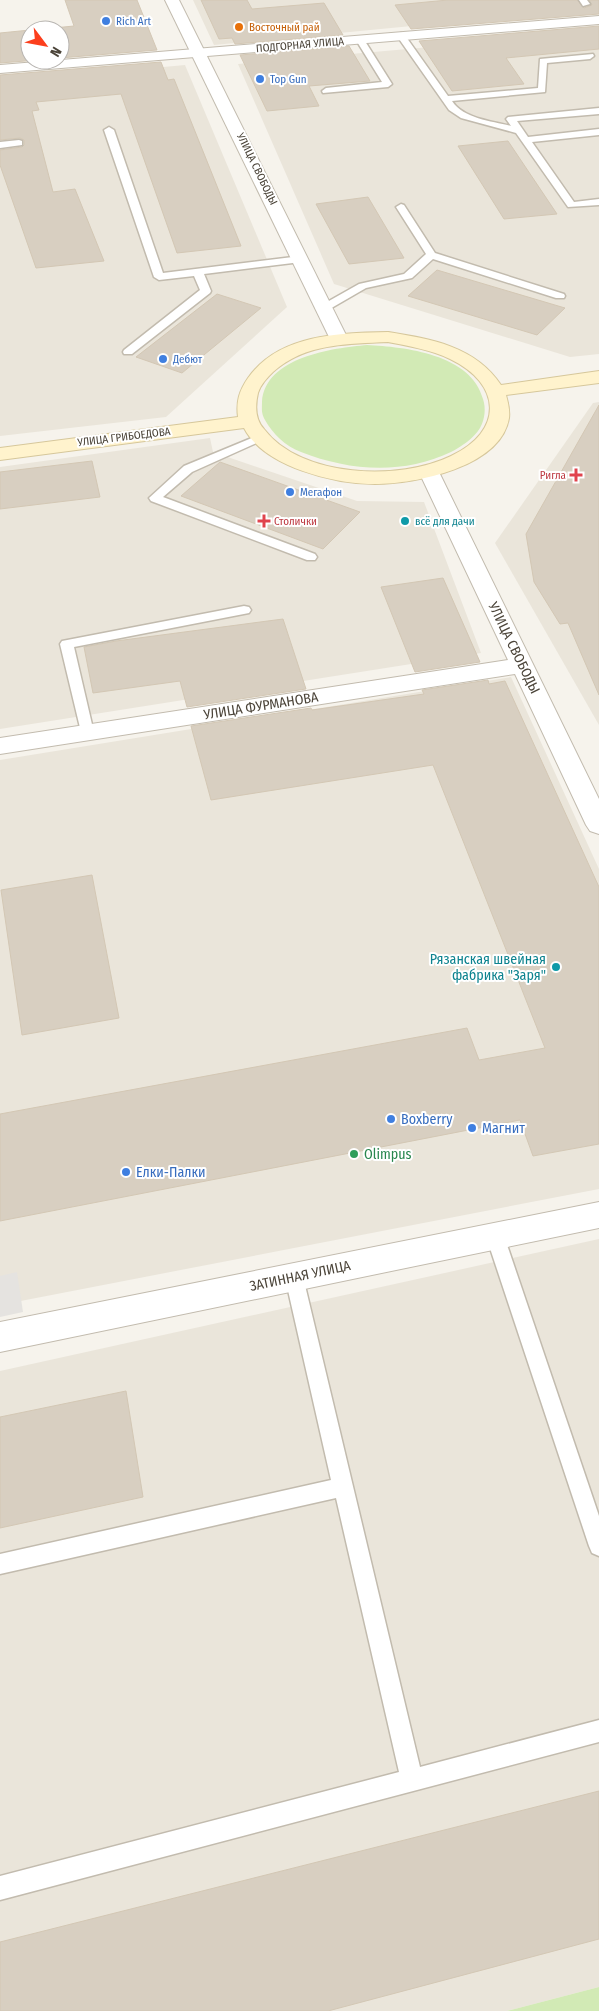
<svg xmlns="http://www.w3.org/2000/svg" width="599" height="2011" viewBox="0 0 599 2011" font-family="'Fira Sans Condensed',sans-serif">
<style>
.residential{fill:#eae5da}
.green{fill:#d2eab5}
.parking{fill:#e5e3e0}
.building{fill:#d8cfc1;stroke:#d3c7b4}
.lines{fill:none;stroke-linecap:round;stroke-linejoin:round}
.service-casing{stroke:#c2bbae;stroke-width:3}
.minor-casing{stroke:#c2bbae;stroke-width:2}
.tertiary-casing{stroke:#c2bbae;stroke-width:2}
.secondary-casing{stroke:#d6c79b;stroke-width:2}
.service{fill:#fff;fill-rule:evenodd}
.minor{fill:#fff;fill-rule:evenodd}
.tertiary{fill:#fff;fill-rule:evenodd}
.secondary{fill:#fff3cd;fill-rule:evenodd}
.shop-dot{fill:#3f7fe0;stroke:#fff;stroke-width:2}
.food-dot{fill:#e8710a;stroke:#fff;stroke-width:2}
.health-dot{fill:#e0444e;stroke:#fff;stroke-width:2}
.culture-dot{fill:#0f9aa8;stroke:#fff;stroke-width:2}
.leisure-dot{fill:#2e9e5b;stroke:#fff;stroke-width:2}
.labels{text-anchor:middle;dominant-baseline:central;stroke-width:4;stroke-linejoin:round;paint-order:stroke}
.far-shop-label{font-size:11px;fill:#366cbe;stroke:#fff;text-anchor:start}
.far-food-label{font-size:11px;fill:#c56008;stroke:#fff;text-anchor:start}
.far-street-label{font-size:11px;fill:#4b4439;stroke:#fff}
.far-health-label{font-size:11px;fill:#be3a42;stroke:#fff;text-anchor:end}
.far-culture-label{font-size:11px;fill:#0d838f;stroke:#fff;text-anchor:start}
.street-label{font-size:14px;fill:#4b4439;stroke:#fff}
.culture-label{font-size:14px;fill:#0d838f;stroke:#fff;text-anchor:end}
.shop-label{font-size:14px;fill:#366cbe;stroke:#fff;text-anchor:start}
.leisure-label{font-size:14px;fill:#27864d;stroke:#fff;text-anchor:start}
</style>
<rect width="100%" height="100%" fill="#f6f3ec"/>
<g class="residential">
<polygon points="193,0 599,0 599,8 214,45"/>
<polygon points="599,32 599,354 570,357 334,284 238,64"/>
<polygon points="185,65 287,307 166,417 0,436 0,82"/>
<polygon points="599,402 599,725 495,543 593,403"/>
<polygon points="210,438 213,452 357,501 424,502 481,653 0,729 0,467"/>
<polygon points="511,677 599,869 599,1189 0,1305 0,760"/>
<polygon points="599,1239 599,1987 507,2011 0,2011 0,1371"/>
</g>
<g class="green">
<path d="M367,345c38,2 104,9 116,54 3,9 2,20 -3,29 -6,10 -19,19 -29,24 -48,23 -102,19 -150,0 -16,-6 -28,-18 -36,-32 -4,-7 -3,-11 -3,-18 3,-45 71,-54 105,-57z"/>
<polygon points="599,1987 599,2011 507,2011"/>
</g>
<polygon class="parking" points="17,1272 23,1312 0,1317 0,1276"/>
<g class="building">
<polygon points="65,0 137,0 157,50 60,58 60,30 33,30 74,26"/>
<polygon points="201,0 247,0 252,9 324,3 343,35 235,44 232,38 219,39"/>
<polygon points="448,0 577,0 584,8 592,5 589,0 599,0 599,14 411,29 395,5"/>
<polygon points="599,26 599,49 506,58 524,84 452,91 419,41"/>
<polygon points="30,30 30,60 38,60 0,63 0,33"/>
<polygon points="349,46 370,81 309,86 319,106 267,111 240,55"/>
<polygon points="161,62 168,80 174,79 241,246 177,253 121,94 36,102 39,110 32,111 53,192 75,189 104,261 36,268 0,165 0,150 22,147 24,145 24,140 20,138 0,140 0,75"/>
<polygon points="508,141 557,214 504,219 458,146"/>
<polygon points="368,197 404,258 349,264 316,204"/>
<polygon points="437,270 565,308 537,335 408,296"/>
<polygon points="217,294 261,308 182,373 136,357"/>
<polygon points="599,405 599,695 568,623 560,624 534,582 526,534"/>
<polygon points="92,461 100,497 0,509 0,472"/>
<polygon points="220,462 360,512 323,549 181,496"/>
<polygon points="443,578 480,662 415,672 381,587"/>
<polygon points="283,619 306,689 187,707 180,681 93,693 84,647 116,641"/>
<polygon points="488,680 489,684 505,681 599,887 599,1144 533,1156 520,1120 0,1221 0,1114 467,1028 479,1060 545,1048 433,765 211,800 191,726 311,708 312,710 424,694 422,690"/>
<polygon points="92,875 119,1018 22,1035 1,890"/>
<polygon points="126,1391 143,1497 0,1528 0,1417"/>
<polygon points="599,1791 599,1939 328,2011 0,2011 0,1942"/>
</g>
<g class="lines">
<defs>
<g id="service">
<polygon points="579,0 587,0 590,4 583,6"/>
<path d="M401,33l3,1 44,62 90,-8 2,-29 53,-5 1,2 -4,3 -43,4 -2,29 -93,9c12,18 40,20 59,25l-5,-7 2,-2 91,-9v6l-82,7 11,16 71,-8v6l-67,7 42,60 25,-3v6l-31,2 -52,-74 -55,-15 -12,-8 -52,-74z"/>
<polygon points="360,37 363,38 392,84 388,87 323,93 322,91 326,88 382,82 356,40"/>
<polygon points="109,127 114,130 163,273 301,256 306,259 301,262 204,274 211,291 210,293 132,354 124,354 123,352 124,350 200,290 194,276 159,280 154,277 104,130"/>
<polygon points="19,140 22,141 22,145 0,148 0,142"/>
<polygon points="401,204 404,205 435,253 564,294 565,296 564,298 556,298 433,259 412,278 366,288 328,310 320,310 319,308 320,306 359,284 404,274 426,254 396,207"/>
<polygon points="259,435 263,436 265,438 263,440 192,472 163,497 315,554 317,557 315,560 307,560 151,501 149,498 184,466"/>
<polygon points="244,606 249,607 251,610 249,613 74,647 94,733 92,736 82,736 60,644 62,641"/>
<polygon points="495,1228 501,1230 504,1236 599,1516 599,1556 592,1553 589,1546 486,1236 489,1230"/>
<polygon points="294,1269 301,1271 303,1277 420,1767 599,1720 599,1742 0,1900 0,1876 399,1772 336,1498 0,1574 0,1554 331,1480 285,1277 287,1271"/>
</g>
<g id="minor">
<polygon points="599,16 599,24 0,73 0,65"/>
<polygon points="429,466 436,468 439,472 599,799 599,834 590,831 586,825 515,674 0,754 0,738 508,660 419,472 422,468"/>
<polygon points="599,1202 599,1228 0,1352 0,1322"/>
</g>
<polygon id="tertiary" points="165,0 179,0 348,339 345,343 339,345 333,343 330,339"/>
<path id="secondary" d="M388,332c43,7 87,14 113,53l98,-14v12l-93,12c2,7 4,16 3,23 -8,49 -93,66 -134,66 -40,0 -111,-17 -131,-56l-244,32v-12l238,-31c-2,-15 1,-26 10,-39 31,-44 91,-45 140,-46zM388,342c21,4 43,8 62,17 52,25 54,72 1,97 -51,25 -150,22 -187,-27 -9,-10 -9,-23 -6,-36 3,-9 9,-15 15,-21 32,-29 75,-28 115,-30z"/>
</defs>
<use href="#service" class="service-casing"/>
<use href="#minor" class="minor-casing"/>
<use href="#tertiary" class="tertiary-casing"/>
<use href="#secondary" class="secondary-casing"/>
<use href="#service" class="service"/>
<use href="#minor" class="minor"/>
<use href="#tertiary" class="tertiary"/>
<use href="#secondary" class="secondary"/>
</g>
<g class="shop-dot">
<circle cx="106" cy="21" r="5"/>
<circle cx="260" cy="79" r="5"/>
<circle cx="163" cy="359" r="5"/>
<circle cx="290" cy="492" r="5"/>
<circle cx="391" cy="1119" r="5"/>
<circle cx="472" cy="1128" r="5"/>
<circle cx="126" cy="1172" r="5"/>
</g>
<circle class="food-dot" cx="239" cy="27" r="5"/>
<g class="health-dot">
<path d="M573.5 467.5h5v5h5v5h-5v5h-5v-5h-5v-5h5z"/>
<path d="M261.5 513.5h5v5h5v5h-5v5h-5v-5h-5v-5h5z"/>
</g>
<g class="culture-dot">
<circle cx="405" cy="521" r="5"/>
<circle cx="556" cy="967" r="5"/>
</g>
<circle class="leisure-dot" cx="354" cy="1154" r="5"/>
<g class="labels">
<g class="far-shop-label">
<text x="116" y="21">Rich Art</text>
<text x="270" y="79">Top Gun</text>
<text x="173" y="359">Дебют</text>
<text x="300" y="492">Мегафон</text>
</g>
<g class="far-food-label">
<text x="249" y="27">Восточный рай</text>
</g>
<g class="far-street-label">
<text transform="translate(300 45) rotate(-5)">ПОДГОРНАЯ УЛИЦА</text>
<text transform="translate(257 169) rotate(64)">УЛИЦА СВОБОДЫ</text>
<text transform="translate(124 437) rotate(-7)">УЛИЦА ГРИБОЕДОВА</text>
</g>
<g class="far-health-label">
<text x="566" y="475">Ригла</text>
<text x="274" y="521" text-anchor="start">Столички</text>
</g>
<g class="far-culture-label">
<text x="415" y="521">всё для дачи</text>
</g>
<g class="street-label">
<text transform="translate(514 648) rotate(64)">УЛИЦА СВОБОДЫ</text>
<text transform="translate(261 706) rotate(-9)">УЛИЦА ФУРМАНОВА</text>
<text transform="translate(300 1276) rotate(-12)">ЗАТИННАЯ УЛИЦА</text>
</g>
<g class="culture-label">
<text x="546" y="959">Рязанская швейная<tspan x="546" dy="16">фабрика "Заря"</tspan></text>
</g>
<g class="shop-label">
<text x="401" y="1119">Boxberry</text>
<text x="482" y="1128">Магнит</text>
<text x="136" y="1172">Елки-Палки</text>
</g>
<g class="leisure-label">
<text x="364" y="1154">Olimpus</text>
</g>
</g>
<g transform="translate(45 45) rotate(122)"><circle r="24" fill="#ffffff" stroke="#b7b4b0"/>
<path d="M0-4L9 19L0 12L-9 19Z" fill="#fc3f1d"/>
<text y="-8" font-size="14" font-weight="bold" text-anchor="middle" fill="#4b4439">N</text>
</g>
</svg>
